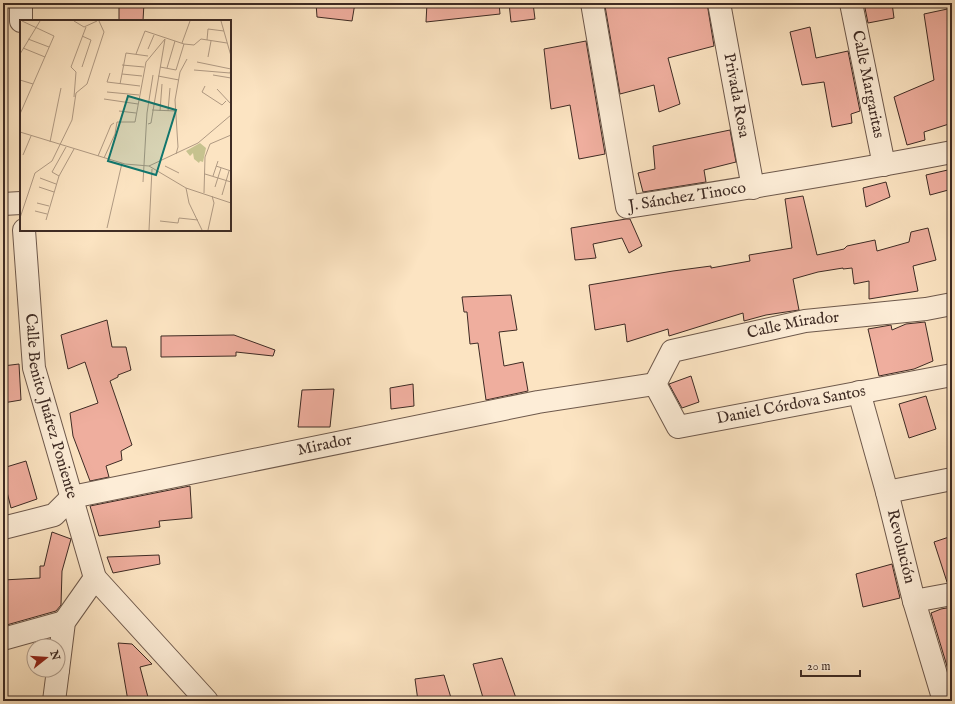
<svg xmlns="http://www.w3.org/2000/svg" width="955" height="704" viewBox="0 0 955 704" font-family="'IM FELL English',serif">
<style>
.building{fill:#efae9e;stroke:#3e2b24}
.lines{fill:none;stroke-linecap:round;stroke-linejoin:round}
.street-casing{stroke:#6e594c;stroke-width:24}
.street{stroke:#fdedd7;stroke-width:22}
.labels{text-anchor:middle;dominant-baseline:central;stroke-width:3.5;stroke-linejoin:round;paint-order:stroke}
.street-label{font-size:16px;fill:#3e2b24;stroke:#fdedd7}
.inset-road{fill:none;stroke:#b09a83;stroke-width:1}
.view{fill:#0f766e;fill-opacity:0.15;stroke:#0f766e;stroke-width:2}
.inset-edge{fill:none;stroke:#3e2b24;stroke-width:2}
</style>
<rect width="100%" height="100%" fill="#fce4c2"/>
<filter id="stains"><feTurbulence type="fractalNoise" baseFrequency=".005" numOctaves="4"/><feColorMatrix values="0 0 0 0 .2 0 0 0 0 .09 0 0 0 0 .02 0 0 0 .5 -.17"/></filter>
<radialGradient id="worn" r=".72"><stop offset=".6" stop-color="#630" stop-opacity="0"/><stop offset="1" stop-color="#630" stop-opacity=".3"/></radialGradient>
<g class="building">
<polygon points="144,3 143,21 119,21 119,4"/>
<polygon points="316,3 355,3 352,21 317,17"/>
<polygon points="427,3 499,3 500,14 426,22"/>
<polygon points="509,3 533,3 535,19 511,22"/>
<polygon points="618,3 707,3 714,46 668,58 680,104 659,112 654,85 620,94 605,6"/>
<polygon points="864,3 892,3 894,18 868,23"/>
<polygon points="952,8 952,123 924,132 925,140 907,145 894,97 934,80 924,14"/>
<polygon points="810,27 816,58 848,51 860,111 851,114 852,123 832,127 824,82 802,85 790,32"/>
<polygon points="586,41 605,154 579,159 570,105 551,109 544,49"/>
<polygon points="730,130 736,162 704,170 706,182 643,192 638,173 655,169 653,146"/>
<polygon points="952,169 952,189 930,195 926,175"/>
<polygon points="886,182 890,197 866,207 863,188"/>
<polygon points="803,196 817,255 844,249 847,246 875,240 877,251 909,242 911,232 928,228 936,260 913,266 918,291 869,299 869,281 854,284 852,268 843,269 843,268 818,272 793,279 799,310 766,315 744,321 743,313 669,336 668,329 627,342 625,324 595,330 589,285 673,271 711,266 711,268 750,261 749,255 792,248 785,199"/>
<polygon points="626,219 630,219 642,246 629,253 622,238 593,244 596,258 575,260 571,228"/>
<polygon points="511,295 517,330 499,332 504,366 523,362 528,391 486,400 478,343 470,344 467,312 464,312 462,297"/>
<polygon points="107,320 112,347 126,347 131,370 118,375 118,377 110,381 132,445 121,451 122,460 106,466 109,477 90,481 73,436 70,413 98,403 85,362 68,369 61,335"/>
<polygon points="925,322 933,361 914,369 879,376 868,329 891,325 892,330 906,324"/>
<polygon points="234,335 275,350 273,356 236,352 236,356 161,357 161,336"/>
<polygon points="19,364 21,400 3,403 3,366"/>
<polygon points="691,376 699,402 682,408 669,384"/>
<polygon points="413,384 414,406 391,409 390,388"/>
<polygon points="334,389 330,427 298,427 302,390"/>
<polygon points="926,396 936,429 909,438 899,404"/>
<polygon points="26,461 37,499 11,508 3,476 3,468"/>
<polygon points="190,486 192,518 159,521 160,527 99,536 90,506"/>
<polygon points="52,532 71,539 62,571 61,605 56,611 3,626 3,580 40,578 40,566 44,566"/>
<polygon points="952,536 952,582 947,582 934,542"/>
<polygon points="159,555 160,564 113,573 107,557"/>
<polygon points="892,564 900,598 863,607 856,574"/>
<polygon points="952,607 952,676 950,676 931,613 941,609"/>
<polygon points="118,643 132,644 152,664 140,667 149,701 128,701"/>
<polygon points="502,658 517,701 484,701 473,664"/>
<polygon points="444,675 452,701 418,701 415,679"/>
</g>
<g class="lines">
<defs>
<g id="street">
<polyline points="21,3 21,21"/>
<path id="s1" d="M592,3l35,204c108,-17 217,-34 325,-55"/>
<path id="s2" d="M719,3l34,185"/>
<path id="s3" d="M851,3l33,162"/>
<polyline points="3,204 21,203"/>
<path id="s4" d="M24,230l10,138 61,210 112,123"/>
<path id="s5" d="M655,384l23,43 274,-52"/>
<path id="s6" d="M655,384l17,-33 133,-30 121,-12 26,-5"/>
<path id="s7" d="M859,392l28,100 27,109 30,100"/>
<polyline points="887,492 952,479"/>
<path id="s8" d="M3,528l51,-13 18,-18 466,-95 117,-18"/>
<polyline points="914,601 952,594"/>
<polyline points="3,639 64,622"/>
<polyline points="58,670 64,622 95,578"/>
<polyline points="54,701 58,670"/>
</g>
</defs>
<use href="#street" class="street-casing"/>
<use href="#street" class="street"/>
</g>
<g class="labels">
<g class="street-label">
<text stroke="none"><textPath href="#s3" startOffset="83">Calle Margaritas</textPath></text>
<text stroke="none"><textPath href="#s2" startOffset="94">Privada Rosa</textPath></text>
<text stroke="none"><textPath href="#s1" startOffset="268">J. Sánchez Tinoco</textPath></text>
<text stroke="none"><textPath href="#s6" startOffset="161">Calle Mirador</textPath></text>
<text stroke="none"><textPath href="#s5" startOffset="164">Daniel Córdova Santos</textPath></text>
<text stroke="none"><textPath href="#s4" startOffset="179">Calle Benito Juárez Poniente</textPath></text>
<text stroke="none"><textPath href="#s8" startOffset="336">Mirador</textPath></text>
<text stroke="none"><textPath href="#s7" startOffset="160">Revolución</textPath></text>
</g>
</g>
<g transform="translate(20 20)">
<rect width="211" height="211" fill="#fce4c2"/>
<path d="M180,123l6,5 -3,14 -3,-1 -1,2 -5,-4 -1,-6 -3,3 -4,-5z" fill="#c6c28e"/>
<path class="inset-road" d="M54,1l10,6 13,-6M201,1l10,35M62,16l9,4 -9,27M8,19l21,8M187,20l1,-11 16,2M162,23l8,-22M3,28l22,9M128,29l6,-14M0,34l20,-33M116,34l9,-23 39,13 10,1 7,-6 26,4M188,37l3,-16M177,42l34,7M102,45l22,2M140,47l16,3 8,-26M147,48l8,-27M174,50l36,3 1,-4M90,53l-3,9 33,4M102,54l20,2M193,55l18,3M138,56l21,4M0,60l13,4M100,64l6,-31 22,3M185,66l-3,6 20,13 4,-4M197,69l14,15M87,72l32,3M54,77l2,-25 -5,-5 15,-40M84,79l34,5M132,90l24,1M99,91l17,2M140,91l2,-27M148,91l2,-23M0,94l34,-78 -32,-15M211,96v14M128,104l3,-1 14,-84M0,112l105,32 24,2 49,-23 33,-28M30,122l11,-54M156,134l2,-7 -3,-47 5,-28 7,-13M3,135l8,-19M78,136l13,-31 3,-2M84,138l11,-24 2,-12h18l11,-60 19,-23M129,146l37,22 45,15M145,146l14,7M196,146l15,5M185,154l26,8M39,156l-7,-4 14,-25M193,156l5,-15M20,158l16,6M123,162l4,-69 6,-38M19,167l15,5M195,167l6,-19M166,168l3,15 13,27M184,173l1,-36 5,-13 21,-9M202,175l7,-24M17,183l12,3M15,191l12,3M0,198l15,-45 17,-12 20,-41 4,-27 11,-9 17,-52 -5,-11M26,200l13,-44 15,-27M140,201l18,2 1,-5 19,2M87,208l15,-65M129,210l3,-61M188,210l6,-27 -2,-7"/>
<path class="view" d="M108,76l48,14 -20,65 -48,-14z"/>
<rect width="211" height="211" class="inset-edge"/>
</g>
<rect width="955" height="704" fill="none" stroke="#fce4c2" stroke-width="16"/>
<rect x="4" y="4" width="947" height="696" fill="none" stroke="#3e2b24" stroke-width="2"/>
<rect x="8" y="8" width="939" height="688" fill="none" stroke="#3e2b24"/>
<g transform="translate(46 658) rotate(73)"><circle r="19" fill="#fdedd7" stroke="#b19f8f"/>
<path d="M0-3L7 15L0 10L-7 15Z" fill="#8f2418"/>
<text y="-6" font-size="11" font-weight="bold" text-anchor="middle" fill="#3e2b24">N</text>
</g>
<path d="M801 670v6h59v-6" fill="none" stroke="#3e2b24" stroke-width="2"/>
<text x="807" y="670" font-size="12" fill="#3e2b24" stroke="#fdedd7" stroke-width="3" paint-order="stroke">20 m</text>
<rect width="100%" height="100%" filter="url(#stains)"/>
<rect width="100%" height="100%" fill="url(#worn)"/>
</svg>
